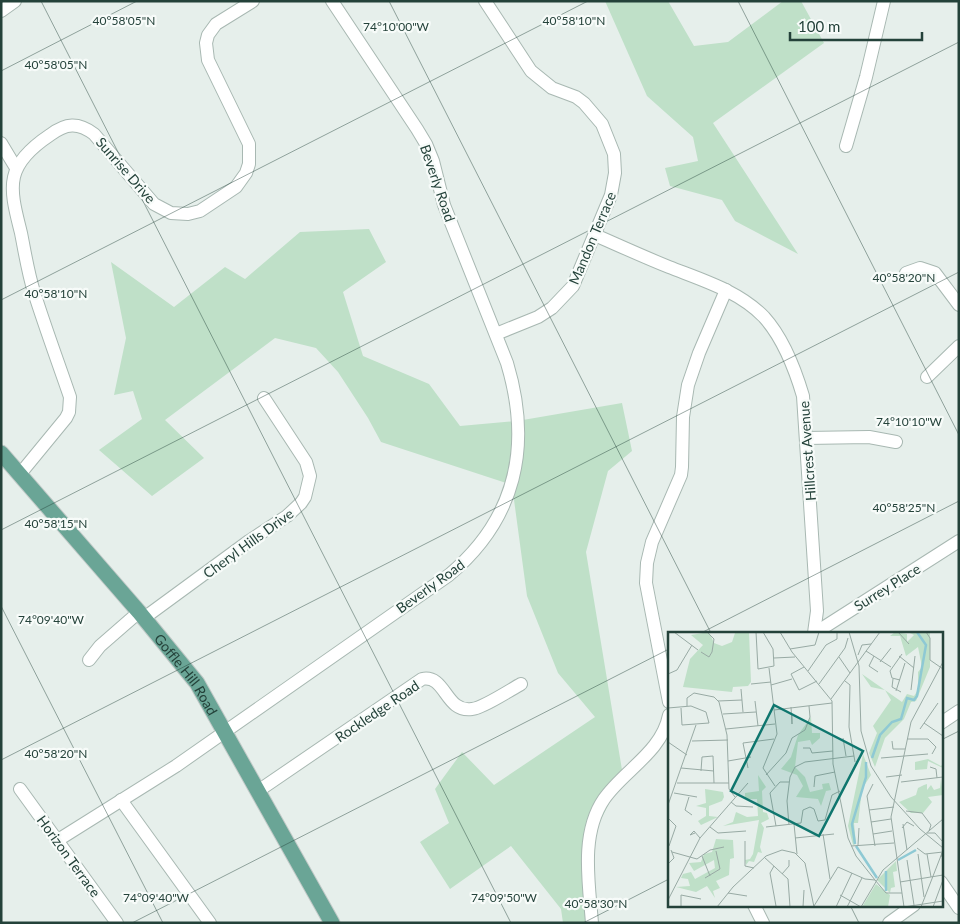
<svg xmlns="http://www.w3.org/2000/svg" width="960" height="924" viewBox="0 0 960 924" font-family="Lato,sans-serif">
<style>
.green{fill:#bfe0c8}
.lines{fill:none;stroke-linecap:round;stroke-linejoin:round}
.minor-casing{stroke:#a8b8b2;stroke-width:14}
.major-casing{stroke:#c2cac8;stroke-width:17}
.minor{stroke:#fff;stroke-width:12}
.major{stroke:#6aa596;stroke-width:15}
.ticks{fill:none;stroke:#24423a;stroke-width:1;stroke-opacity:0.45}
.labels{text-anchor:middle;dominant-baseline:central;stroke-width:4.5;stroke-linejoin:round;paint-order:stroke}
.street-label{font-size:14px;fill:#24423a;stroke:#f7fbf9}
.inset-river{fill:none;stroke:#8ec9d4;stroke-width:2.5}
.inset-road{fill:none;stroke:#98aaa4;stroke-width:1}
.view{fill:#0f766e;fill-opacity:0.15;stroke:#0f766e;stroke-width:2.5}
.inset-edge{fill:none;stroke:#24423a;stroke-width:2.5}
.ticks-label{font-size:12px;text-anchor:middle;fill:#24423a;stroke:#f7fbf9;stroke-width:4.5;stroke-linejoin:round;paint-order:stroke}
</style>
<rect width="100%" height="100%" fill="#e6efeb"/>
<g class="green">
<polygon points="605,1 668,1 694,46 728,42 783,1 801,1 824,43 713,123 798,254 735,221 722,200 670,186 665,168 698,161 693,137 647,96"/>
<polygon points="369,229 386,262 343,292 363,356 429,384 460,426 517,421 622,403 632,451 608,471 586,552 623,776 587,847 589,923 563,923 561,909 511,846 450,889 420,842 449,823 435,789 462,752 494,785 595,717 558,673 527,596 512,485 381,442 368,418 338,372 316,348 275,338 165,420 204,458 152,496 99,450 142,419 133,391 114,395 126,338 111,262 174,307 225,267 245,279 300,232"/>
</g>
<g class="lines">
<defs>
<g id="minor">
<polyline points="485,1 531,71 552,88 576,97 584,103 602,124 614,154 615,173 611,195 573,286 552,308 538,317 496,334"/>
<polyline points="1,11 15,1"/>
<polyline points="1,143 16,168"/>
<polyline points="846,146 866,77 884,1"/>
<path d="M595,235c25,11 49,22 74,32 33,13 70,24 95,50 19,21 31,52 39,79l14,215 -3,22"/>
<polyline points="906,273 920,268 935,273 959,305"/>
<polyline points="927,377 959,346"/>
<polyline points="806,438 869,437 896,442"/>
<path d="M20,474l46,-56 3,-6 1,-15c-12,-35 -25,-70 -36,-105 -6,-19 -9,-39 -13,-59 -4,-17 -11,-39 -7,-56 4,-18 21,-32 36,-42 16,-12 28,-13 44,-1l60,70 17,9 17,1 12,-3 36,-24 10,-14 3,-9v-20l-41,-84 -2,-17 2,-8 8,-11 37,-23"/>
<polyline points="144,618 249,541 287,516 301,503 305,497 310,476 306,462 264,398"/>
<polyline points="815,633 959,541"/>
<polyline points="89,660 100,646 139,612"/>
<polyline points="669,702 646,583 647,563 652,542 681,475 682,467 683,417 688,385 699,353 726,290"/>
<polyline points="941,723 959,711"/>
<polyline points="20,789 117,923"/>
<path d="M258,791l164,-112c24,-5 23,34 50,30 11,-1 38,-19 49,-25"/>
<polyline points="121,800 210,923"/>
<path d="M58,840l118,-74 273,-191c67,-56 83,-129 58,-212l-63,-158 -11,-44 -7,-17 -9,-15 -85,-128"/>
<polyline points="941,882 959,908"/>
<polyline points="754,905 763,923"/>
<path d="M592,923c-3,-40 -12,-89 12,-124 19,-28 58,-47 65,-84"/>
<polyline points="889,923 914,905"/>
</g>
<g id="major">
<path id="s1" d="M1,453l138,159 58,71 135,240"/>
</g>
</defs>
<use href="#minor" class="minor-casing"/>
<use href="#major" class="major-casing"/>
<use href="#minor" class="minor"/>
<use href="#major" class="major"/>
</g>
<path class="ticks" d="M41,1l470,922M389,1l322,632M738,1l221,434M1,71l136,-70M1,300l587,-299M1,530l958,-488M1,606l162,317M701,633l258,-132M941,740l18,-9M1,760l958,-488M850,905l9,18M132,923l537,-274M583,923l86,-44"/>
<g class="labels">
<g class="street-label">
<text transform="translate(126 170) rotate(49)">Sunrise Drive</text>
<text transform="translate(438 183) rotate(71)">Beverly Road</text>
<text transform="translate(592 238) rotate(-67)">Mandon Terrace</text>
<text transform="translate(807 451) rotate(-94)">Hillcrest Avenue</text>
<text transform="translate(248 543) rotate(-36)">Cheryl Hills Drive</text>
<text transform="translate(430 586) rotate(-36)">Beverly Road</text>
<text transform="translate(887 587) rotate(-32)">Surrey Place</text>
<text stroke="none"><textPath href="#s1" startOffset="289">Goffle Hill Road</textPath></text>
<text transform="translate(377 711) rotate(-34)">Rockledge Road</text>
<text transform="translate(69 856) rotate(54)">Horizon Terrace</text>
</g>
</g>
<g transform="translate(668 632)">
<rect width="275" height="275" fill="#e6efeb"/>
<path d="M41,0l5,11 8,3 10,-4 3,-9 14,-1 2,50 -3,4 -15,1 -1,5 -49,-5 7,-28 13,-14 -12,-10zM227,0l12,2v8l7,-7 -6,-3h22v35l-14,34 -5,1 -7,17 -19,19 -10,29 -6,-14 8,-20 -4,-7 18,-26 -6,-10 -14,-3 -9,-13 40,28 5,-8 7,2 4,-6v-18l4,-5 -4,-20 -12,9 -6,-20h-10zM143,85l1,16h8v5l-8,7 -2,-5 -12,2 -3,25 10,10 5,15 13,-3 -1,-5 7,-1 2,7 -5,1 -5,15 -3,-7 -22,-2 7,-11 -6,-11 -16,-6 10,-12 7,-22zM195,122l8,21 -9,14 -4,34h-4l2,21 -3,1 -5,-19zM260,127l13,7 2,-2v4l-15,-7 -1,8 -12,1v-8zM90,143l8,12 -4,4 1,21 4,1 2,6 -8,4 3,5 -4,19 2,6 -4,-1 -4,10 -5,-1 -3,4 -1,-5 5,-1 3,-5 6,-34 -36,6 10,-4 3,-10 11,5 11,-1 -1,-17h-12v-6l14,-2zM273,147l2,16 -15,2 4,5 -9,11h-12l-12,-11 17,-7 2,-7 6,-3 3,-1v6l4,-5 3,5 6,-2zM37,157l18,3 1,5 -2,4 -13,5v10l9,1 -17,8 -3,-4 8,-5v-8l-10,-2 10,-3zM48,207l17,1 1,18 -4,1 -1,16 -13,6 4,7 -7,3 2,7 -8,-12 -11,6 -20,-5 14,-1 -2,-7 -7,-1 2,-4 8,-2 4,7 20,-11 -1,-8 -20,11 -5,-8 12,-1 3,-8 8,-2zM228,229l1,10 -4,1 2,15 -4,1 -1,5 -13,-13zM208,252l14,11 -2,12h-26z" fill="#bfe0c8"/>
<path class="inset-river" d="M204,126l8,-23 12,-13 9,-3 6,-21 7,2 3,-4 9,-51 -9,-13M187,212l-3,-20 14,-47v-15M188,214l21,32M230,228l18,-10M218,259v-20"/>
<path class="inset-road" d="M6,0l24,18M88,0l2,37 16,-3 -1,-17 -10,-17M112,0l12,20 40,49 1,63 15,74 8,18 19,24M181,0l10,34 2,65 10,35 20,31 29,32 23,19M230,0l11,12M258,0l4,6v22l13,9M122,17l25,-4 4,-13M198,19l25,16M33,20l8,5 3,-5 2,-13 -7,-7M190,23l4,-10 9,-1M206,24l-5,10 9,6M231,24l15,12M171,25l11,16M106,26l21,-1M212,30l11,-14M136,35l-13,7 8,16 18,-9M101,36l8,66 -14,34 12,18M140,39l18,-26 11,-6v-7M0,42l9,-4 15,-25M225,47l-1,8 9,5M232,48l-8,-2 -2,-7 12,-17M177,49l5,4 -1,42 6,35M83,52l20,-2M151,52l26,-36 3,-10M103,53l21,-6M73,57l2,23M243,58l4,-34M228,59l9,-28M163,67l49,-67M50,69l24,-1M87,69l3,25M19,74v-8l7,-5 20,4 5,5 8,33 2,54 6,8M123,75l1,17v-8M0,76l23,-2 15,6 3,11 -27,2 -1,-17M106,78l58,-7M55,82l33,-2M256,91l19,13M58,97l49,-5M252,97l18,-26M175,106l3,18M239,107h21l8,8 -4,7M24,109l36,-1M224,109l1,8h12M0,110l19,13M135,116h7l2,5 21,-2M213,126l47,-4M60,129l23,-4M262,135l6,2 1,9M13,136l33,3M80,136l-5,-25 31,-4M33,139l1,-14 11,-1 1,27M98,143l20,-22 6,-15 13,-8 5,-13 -1,-11M218,145l16,-2M233,150l42,-5M9,151h52M205,152l-6,12 8,50M146,155l1,-11 20,-4M6,161l23,4M21,165l-4,13 7,5M63,170l5,4 17,1M0,173l28,-80M201,178l25,-3M238,179l16,2 9,12 -2,6M0,186l8,8 -7,20M203,190l20,-3M126,192l3,30M235,192l4,26M121,193l-2,-24 3,-24 5,-10 10,-5 49,-6M108,194l-6,-33 10,-11h9M42,195l8,6 28,-2M98,195l35,-4 2,-13 7,-3 4,2 4,12 7,-1 7,-25 8,-4M234,196l5,-6 7,4M27,201l-5,2 4,-4 6,7M259,201h8l8,9M155,202l7,45M205,202l19,-3M127,206l39,-4M77,209v25l9,2M190,213l1,-17M183,214l43,-3M249,216l8,6 18,-2M4,220l25,7 13,-9 14,-3M250,222l6,43M259,222l4,23M34,224l8,20M96,225l24,22 2,28M239,228l7,45M0,232l6,-6 -3,-8M106,234l-4,7 6,33M114,242l7,-8v-6M37,246l15,-9 -4,-18M232,250l43,-7M60,261l19,3M172,263l21,12M0,268l32,-62 48,-55M146,274l24,-39 27,12 10,1 11,13h16M13,275v-12l20,4M49,275l16,-20 33,-31 16,-6 13,3 10,10 9,44M135,275l1,-17M168,275l16,-34M179,275l15,-29M193,275l22,-37 60,-51M236,275l-13,-90 20,-95 32,-60M236,275l39,-6M253,275l21,-54 -1,4M265,275l10,-27"/>
<path class="view" d="M106,73l89,46 -44,85 -88,-45z"/>
<rect width="275" height="275" class="inset-edge"/>
</g>
<g class="ticks-label">
<text x="124" y="25">40°58'05"N</text>
<text x="574" y="25">40°58'10"N</text>
<text x="396" y="31">74°10'00"W</text>
<text x="56" y="69">40°58'05"N</text>
<text x="904" y="282">40°58'20"N</text>
<text x="56" y="298">40°58'10"N</text>
<text x="909" y="426">74°10'10"W</text>
<text x="904" y="512">40°58'25"N</text>
<text x="56" y="528">40°58'15"N</text>
<text x="51" y="624">74°09'40"W</text>
<text x="56" y="758">40°58'20"N</text>
<text x="156" y="902">74°09'40"W</text>
<text x="504" y="902">74°09'50"W</text>
<text x="596" y="908">40°58'30"N</text>
</g>
<rect width="960" height="924" fill="none" stroke="#24423a" stroke-width="5"/>
<path d="M790 32v8h132v-8" fill="none" stroke="#24423a" stroke-width="2.5"/>
<text x="798" y="32" font-size="15" fill="#24423a" stroke="#f7fbf9" stroke-width="4" paint-order="stroke">100 m</text>
</svg>
